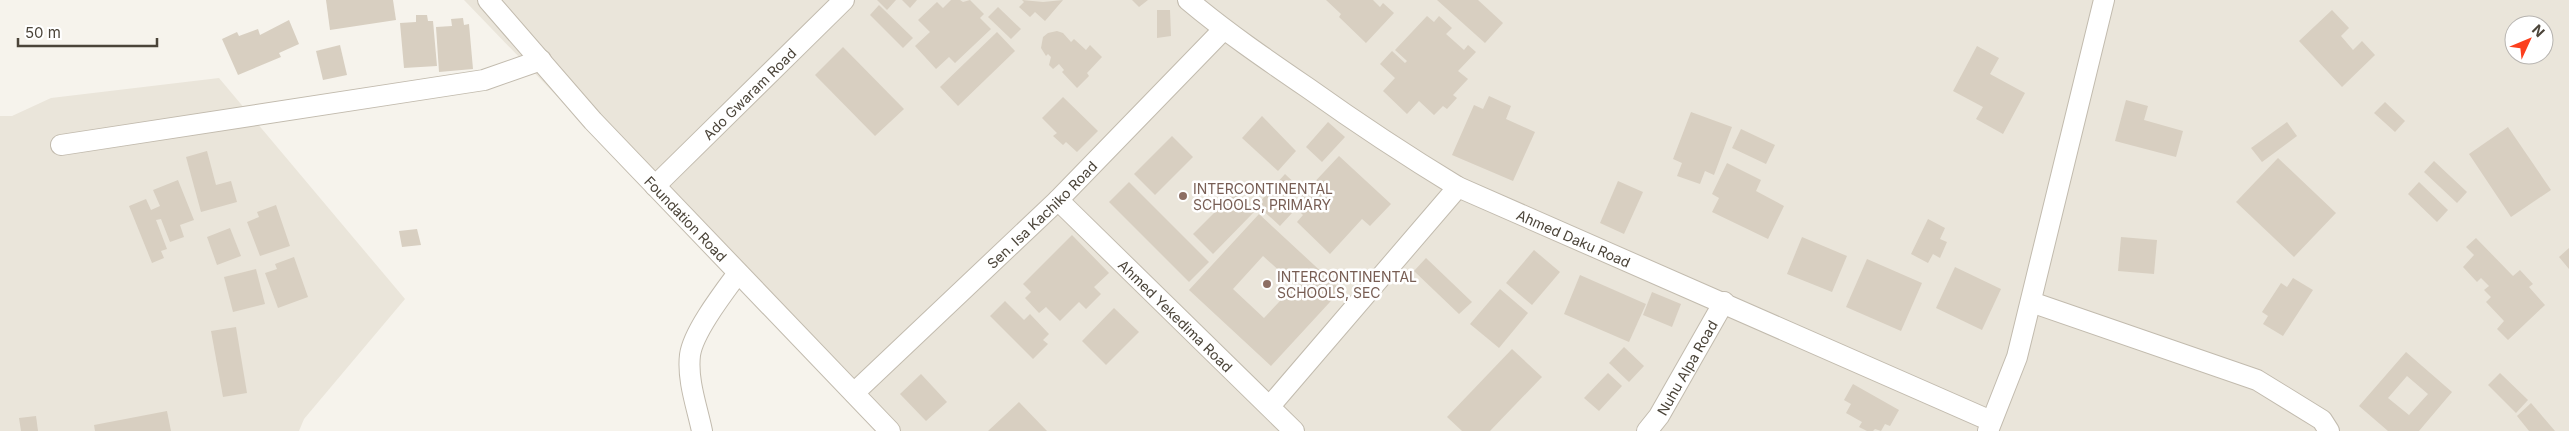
<svg xmlns="http://www.w3.org/2000/svg" width="2569" height="431" viewBox="0 0 2569 431" font-family="Inter,sans-serif">
<style>
.residential{fill:#eae5da;fill-rule:evenodd}
.building{fill:#d8cfc1;fill-rule:evenodd}
.lines{fill:none;stroke-linecap:round;stroke-linejoin:round}
.minor-casing{stroke:#c2bbae;stroke-width:22}
.minor{stroke:#fff;stroke-width:20}
.education-dot{fill:#8d6e63;stroke:#fff;stroke-width:2}
.labels{text-anchor:middle;dominant-baseline:central;stroke-width:5;stroke-linejoin:round;paint-order:stroke}
.street-label{font-size:14px;fill:#4b4439;stroke:#fff}
.education-label{font-size:14px;fill:#785e54;stroke:#fff;text-anchor:start}
</style>
<rect width="100%" height="100%" fill="#f6f3ec"/>
<g class="residential">
<path d="M464,0h2105v431h-1689zM2514,25h30v30h-30z"/>
<polygon points="219,78 405,299 304,419 299,431 0,431 0,116 12,116 51,98"/>
</g>
<g class="building">
<polygon points="326,0 393,0 396,20 330,30"/>
<polygon points="877,0 896,0 887,10"/>
<polygon points="902,0 917,0 910,8"/>
<polygon points="951,0 960,0 963,2 970,0 984,14 980,18 991,29 955,63 949,57 936,69 915,46 930,32 918,20 937,2 943,8"/>
<polygon points="1022,0 1043,2 1063,0 1045,21 1035,12 1030,17 1019,7 1024,2"/>
<polygon points="1132,0 1148,0 1139,7"/>
<polygon points="1326,0 1373,0 1380,7 1383,3 1394,13 1366,43 1339,17 1341,14"/>
<polygon points="1437,0 1478,0 1503,23 1485,43"/>
<polygon points="879,5 913,38 903,48 870,15"/>
<polygon points="998,7 1021,29 1011,39 988,17"/>
<polygon points="1157,10 1170,10 1171,36 1157,38"/>
<polygon points="2332,10 2349,28 2341,36 2353,50 2362,41 2375,55 2342,87 2299,41"/>
<polygon points="416,15 427,15 428,21 433,21 437,66 404,68 400,23 416,22"/>
<polygon points="1427,16 1434,22 1439,16 1452,28 1446,34 1464,50 1468,45 1476,52 1458,71 1468,79 1453,95 1457,98 1447,109 1443,106 1434,115 1419,101 1407,114 1383,91 1395,78 1380,64 1392,51 1405,63 1407,61 1395,50"/>
<polygon points="463,18 464,25 469,24 473,69 439,72 436,27 452,26 451,19"/>
<polygon points="289,20 299,44 279,53 281,57 238,75 222,39 237,32 239,36 258,29 260,35"/>
<polygon points="1057,31 1063,33 1071,42 1074,39 1086,50 1090,45 1102,57 1087,73 1089,76 1077,88 1062,72 1064,70 1059,64 1053,69 1049,65 1051,57 1048,54 1046,56 1041,48 1043,37 1048,33"/>
<polygon points="997,32 1015,51 958,106 940,87"/>
<polygon points="340,45 347,75 323,80 316,51"/>
<polygon points="1977,46 1999,58 1990,74 2025,93 2003,134 1976,119 1983,107 1953,91"/>
<polygon points="843,47 904,109 875,136 815,75"/>
<polygon points="1489,96 1511,106 1506,119 1535,132 1513,181 1452,155 1474,105 1483,109"/>
<polygon points="1063,97 1098,131 1077,152 1066,142 1063,145 1053,136 1057,133 1042,118"/>
<polygon points="2126,100 2148,106 2144,120 2183,131 2176,157 2115,141"/>
<polygon points="2385,102 2405,121 2395,132 2374,113"/>
<polygon points="1691,112 1732,127 1714,175 1705,171 1700,184 1677,176 1682,163 1673,159"/>
<polygon points="1262,116 1296,151 1278,171 1242,138"/>
<polygon points="1328,122 1345,137 1322,162 1306,147"/>
<polygon points="2287,122 2297,136 2262,162 2251,148"/>
<polygon points="2508,127 2551,190 2511,217 2469,154"/>
<polygon points="1741,129 1775,145 1766,164 1732,148"/>
<polygon points="1172,136 1193,157 1155,195 1134,174"/>
<polygon points="207,151 216,185 231,181 237,202 201,212 186,157"/>
<polygon points="1339,156 1391,204 1370,226 1362,219 1330,254 1297,222 1303,215 1293,205"/>
<polygon points="2278,158 2336,213 2294,257 2236,202"/>
<polygon points="2434,161 2467,192 2457,203 2424,172"/>
<polygon points="1727,163 1761,180 1756,191 1784,206 1768,239 1712,212 1719,198 1712,194"/>
<polygon points="1285,174 1302,190 1285,208 1292,213 1280,226 1257,205"/>
<polygon points="178,180 194,220 180,225 184,237 170,242 161,219 156,220 167,249 161,251 164,258 152,263 129,206 146,199 151,210 160,206 153,190"/>
<polygon points="1618,181 1643,192 1624,234 1600,223"/>
<polygon points="1129,182 1209,262 1189,282 1109,202"/>
<polygon points="2419,182 2448,210 2437,222 2408,194"/>
<polygon points="1234,193 1254,212 1213,254 1193,234"/>
<polygon points="276,205 290,246 260,256 247,222 259,217 257,212"/>
<path d="M1259,214l82,76 -70,76 -82,-76zM1263,256l32,29 -31,33 -31,-29z"/>
<polygon points="1928,219 1945,228 1940,239 1947,242 1940,258 1933,254 1928,263 1911,254"/>
<polygon points="230,228 241,256 217,265 207,237"/>
<polygon points="417,229 421,245 402,247 399,231"/>
<polygon points="1072,235 1109,273 1094,287 1101,294 1086,309 1079,302 1060,321 1046,307 1039,313 1025,298 1031,292 1023,284"/>
<polygon points="1802,237 1847,256 1832,292 1787,274"/>
<polygon points="2121,237 2157,240 2154,274 2118,271"/>
<polygon points="2476,238 2513,276 2520,270 2533,284 2529,287 2545,305 2508,340 2497,329 2504,321 2486,302 2491,297 2484,290 2489,286 2481,278 2477,282 2463,267 2474,255 2466,247"/>
<polygon points="2569,248 2569,269 2559,257"/>
<polygon points="1534,250 1560,272 1532,305 1506,283"/>
<polygon points="294,257 308,297 278,308 265,273 277,269 275,264"/>
<polygon points="1426,258 1472,302 1459,314 1414,271"/>
<polygon points="1867,259 1922,283 1901,331 1846,307"/>
<polygon points="1955,267 2001,289 1982,330 1936,308"/>
<polygon points="256,269 265,304 233,312 224,277"/>
<polygon points="1580,275 1646,304 1629,342 1564,314"/>
<polygon points="2293,278 2313,290 2283,336 2263,324 2268,316 2262,312 2281,283 2287,287"/>
<polygon points="1500,289 1528,313 1499,348 1470,324"/>
<polygon points="1652,292 1681,304 1672,327 1643,315"/>
<polygon points="1005,301 1024,320 1030,314 1049,334 1043,340 1048,344 1033,359 990,316"/>
<polygon points="1114,308 1139,332 1106,365 1082,341"/>
<polygon points="236,327 247,393 223,397 211,331"/>
<polygon points="1624,347 1644,366 1629,382 1609,363"/>
<polygon points="1512,349 1542,377 1490,431 1462,431 1447,417"/>
<path d="M2406,352l46,40 -33,39h-31l-29,-25zM2407,376l21,18 -19,21 -21,-17z"/>
<polygon points="1608,373 1622,386 1599,411 1584,398"/>
<polygon points="2500,373 2528,400 2516,413 2488,385"/>
<polygon points="921,374 947,402 926,421 900,394"/>
<polygon points="1853,384 1899,410 1890,426 1885,424 1881,431 1875,429 1873,431 1867,431 1859,427 1862,422 1846,413 1851,404 1844,400"/>
<polygon points="1019,402 1047,431 988,431"/>
<polygon points="2531,403 2555,431 2529,431 2517,416"/>
<polygon points="167,411 171,431 95,431 94,425"/>
<polygon points="36,416 38,431 21,431 19,418"/>
</g>
<g class="lines">
<defs>
<g id="minor">
<path id="s1" d="M488,0l105,121 297,310"/>
<path id="s2" d="M1188,0c38,32 79,60 120,88 49,35 99,68 150,99l533,234"/>
<polyline points="61,145 484,80 541,60"/>
<path id="s3" d="M655,186l189,-186"/>
<path id="s4" d="M1058,200l236,231"/>
<polyline points="2031,302 2257,380 2322,420 2329,431"/>
<path id="s5" d="M854,393l204,-193 165,-170"/>
<polyline points="1270,406 1458,187"/>
<path d="M702,431c-5,-24 -15,-51 -12,-76 3,-23 34,-63 48,-82"/>
<path id="s6" d="M1647,431l12,-15 65,-114"/>
<polyline points="1988,431 2017,357 2104,0"/>
</g>
</defs>
<use href="#minor" class="minor-casing"/>
<use href="#minor" class="minor"/>
</g>
<g class="education-dot">
<circle cx="1183" cy="196" r="5"/>
<circle cx="1267" cy="284" r="5"/>
</g>
<g class="labels">
<g class="street-label">
<text stroke="none"><textPath href="#s3" startOffset="132">Ado Gwaram Road</textPath></text>
<text stroke="none"><textPath href="#s5" startOffset="259">Sen. Isa Kachiko Road</textPath></text>
<text stroke="none"><textPath href="#s1" startOffset="295">Foundation Road</textPath></text>
<text stroke="none"><textPath href="#s2" startOffset="455">Ahmed Daku Road</textPath></text>
<text stroke="none"><textPath href="#s4" startOffset="165">Ahmed Yekedima Road</textPath></text>
<text stroke="none"><textPath href="#s6" startOffset="75">Nuhu Alpa Road</textPath></text>
</g>
<g class="education-label">
<text x="1193" y="188">INTERCONTINENTAL<tspan x="1193" dy="16">SCHOOLS, PRIMARY</tspan></text>
<text x="1277" y="276">INTERCONTINENTAL<tspan x="1277" dy="16">SCHOOLS, SEC</tspan></text>
</g>
</g>
<g transform="translate(2529 40) rotate(46)"><circle r="24" fill="#ffffff" stroke="#b7b4b0"/>
<path d="M0-4L9 19L0 12L-9 19Z" fill="#fc3f1d"/>
<text y="-8" font-size="14" font-weight="bold" text-anchor="middle" fill="#4b4439">N</text>
</g>
<path d="M18 38v8h139v-8" fill="none" stroke="#4b4439" stroke-width="2.5"/>
<text x="25" y="38" font-size="15" fill="#4b4439" stroke="#ffffff" stroke-width="4" paint-order="stroke">50 m</text>
</svg>
